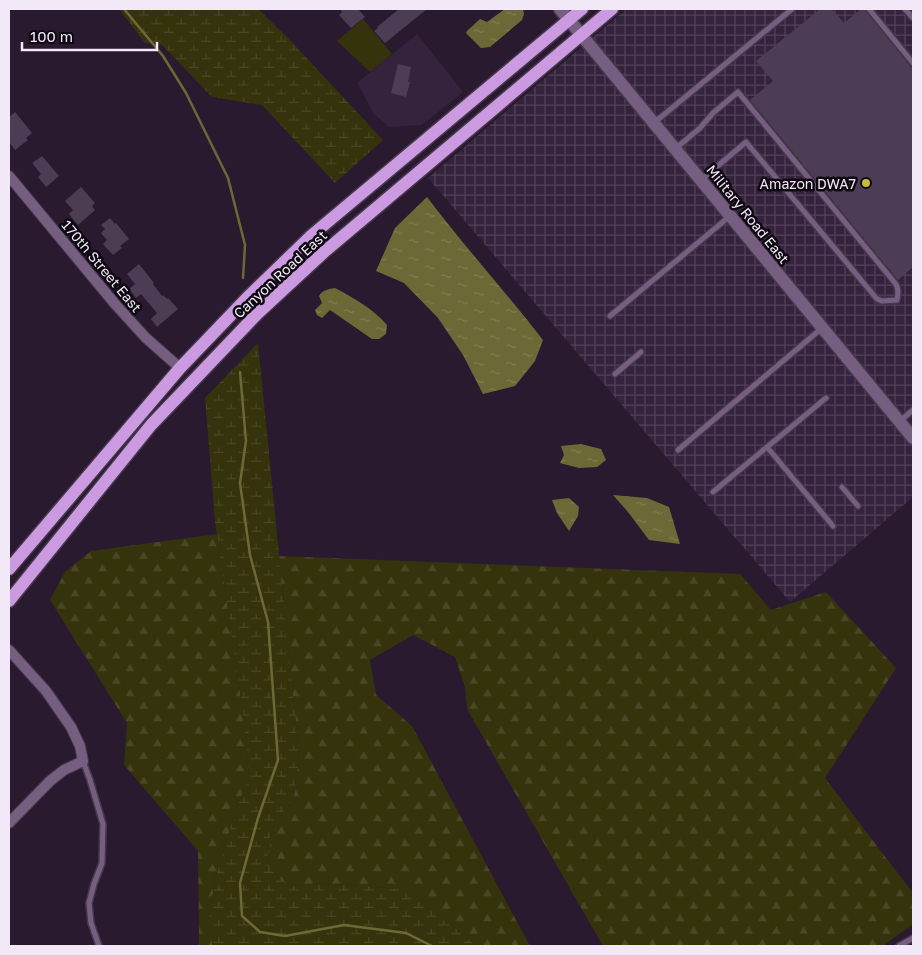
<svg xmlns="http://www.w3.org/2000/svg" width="922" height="955" viewBox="0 0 922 955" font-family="'Golos Text',sans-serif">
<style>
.built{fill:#35223c}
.industrial{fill:url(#industrial-grid)}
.green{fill:#35330c}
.forest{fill:url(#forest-firs)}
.wetland{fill:url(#wetland-marsh)}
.water{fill:url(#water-ripples)}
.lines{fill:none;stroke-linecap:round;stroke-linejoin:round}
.stream{stroke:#6c6936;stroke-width:2.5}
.building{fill:#4d3d54}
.service-casing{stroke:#45374c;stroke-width:8}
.minor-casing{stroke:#45374c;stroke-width:12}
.tertiary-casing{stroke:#45374c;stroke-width:15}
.primary-casing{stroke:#45374c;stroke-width:15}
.service{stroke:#765e80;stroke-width:5}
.minor{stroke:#765e80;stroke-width:10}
.tertiary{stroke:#765e80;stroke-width:12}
.primary{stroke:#cb9ae1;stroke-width:12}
.poi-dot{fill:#c4bc3d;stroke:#0e0811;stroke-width:2}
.labels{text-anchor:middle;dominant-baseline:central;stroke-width:5;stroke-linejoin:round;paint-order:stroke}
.poi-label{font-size:14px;fill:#f2e8f7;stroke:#0e0811;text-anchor:end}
.street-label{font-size:14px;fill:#f2e8f7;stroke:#0e0811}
</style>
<defs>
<pattern id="industrial-grid" width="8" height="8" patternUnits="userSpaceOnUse" patternTransform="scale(1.25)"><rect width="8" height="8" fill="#35223c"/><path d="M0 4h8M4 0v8" fill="none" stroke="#534259"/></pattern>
<pattern id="forest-firs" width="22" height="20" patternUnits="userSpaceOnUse" patternTransform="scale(1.25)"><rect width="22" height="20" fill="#35330c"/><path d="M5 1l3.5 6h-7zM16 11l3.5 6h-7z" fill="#494724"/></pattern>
<pattern id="wetland-marsh" width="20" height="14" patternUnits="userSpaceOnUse" patternTransform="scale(1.25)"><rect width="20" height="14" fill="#35330c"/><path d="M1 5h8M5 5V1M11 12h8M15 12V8" fill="none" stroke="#494724"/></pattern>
<pattern id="water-ripples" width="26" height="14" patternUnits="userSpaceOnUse" patternTransform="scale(1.25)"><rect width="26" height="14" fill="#6c6936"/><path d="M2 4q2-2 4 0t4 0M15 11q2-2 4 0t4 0" fill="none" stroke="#817e54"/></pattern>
</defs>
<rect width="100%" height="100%" fill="#291a30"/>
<polygon class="built" points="417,34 463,92 422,125 389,127 374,114 357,83"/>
<polygon class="industrial" points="626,9 913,9 913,497 790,602 428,178"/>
<polygon class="green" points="363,19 392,54 370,72 337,41"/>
<g class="forest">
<polygon points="217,534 243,713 249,776 235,813 216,875 209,917 213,946 199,946 198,851 124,765 127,723 50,600 65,572 91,551"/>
<polygon points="279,556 740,574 771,610 826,592 896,668 825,778 913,893 913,924 883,946 603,946 467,709 465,687 455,657 413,635 370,660 376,695 412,726 530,946 476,946 412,890 320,883 288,887 267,866 271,830 294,796 299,754"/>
</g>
<g class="wetland">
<polygon points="119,9 258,9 288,38 383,140 335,183 262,105 212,97 162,45 145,43"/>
<polygon points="258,343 299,754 294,796 271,830 267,866 288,887 320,883 412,890 476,946 213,946 209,917 216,875 235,813 249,776 243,713 215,522 205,398"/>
</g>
<g class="water">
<polygon points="505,9 523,9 524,14 522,20 490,47 481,48 466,33 467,31 480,19 487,22"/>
<path d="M427,197c37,49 78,94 116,143l-8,21 -20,25 -32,8 -20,-39 -25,-37 -34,-35 -28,-12 19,-43z"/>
<path d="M335,288c17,9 40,22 52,37l-1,9 -7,5h-7l-42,-29 -8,8 -5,-3 -2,-5 7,-7 -3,-7c4,-6 9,-7 16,-8z"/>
<polygon points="581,444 601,449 606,460 597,467 579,468 560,463 564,455 561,446"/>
<polygon points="613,495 647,498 669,507 680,544 649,540 628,512"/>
<polygon points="569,498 579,507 578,516 569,531 557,513 552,500"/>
</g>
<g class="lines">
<g class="stream">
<polyline points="124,9 163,56 186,93 228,178 245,245 243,278"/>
<polyline points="240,372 246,441 240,483 250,555 268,622 278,760 258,818 240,883 242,916 260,932 285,936 344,925 406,933 432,946"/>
</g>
</g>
<g class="building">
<polygon points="340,9 358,9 365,17 351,28 339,15 342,12"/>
<polygon points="399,9 427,9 385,43 374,31 378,28 377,27"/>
<polygon points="820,9 832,9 844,23 861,9 864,9 910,66 913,68 913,267 898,280 750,100 773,81 756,61"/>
<polygon points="398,64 411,67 408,82 410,82 406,97 391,93"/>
<polygon points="15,112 32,133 26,138 28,140 15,150 9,142 9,117"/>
<polygon points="42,156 59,176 46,187 38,177 41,174 32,163"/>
<polygon points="81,187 95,203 92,206 95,210 78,225 69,214 73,210 65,201"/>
<polygon points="110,218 115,224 116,223 129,239 120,246 122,248 113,255 103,244 107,240 101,233 105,229 101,225"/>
<polygon points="139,264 154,283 153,284 162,296 163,295 167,299 168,298 178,309 157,327 151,319 157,313 141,294 136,298 129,289 135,284 127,274"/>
</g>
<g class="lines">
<defs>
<g id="service">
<polyline points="869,9 913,63"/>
<polyline points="905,9 913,18"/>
<polyline points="655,122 792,9"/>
<path d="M675,149l25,-21 13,-15 25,-21 157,191c4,5 3,11 2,17l-15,1 -5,-2 -131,-157 -45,38"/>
<polyline points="610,316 730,216"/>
<polyline points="615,374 641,352"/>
<polyline points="900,421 913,410"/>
<polyline points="767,447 833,526"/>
<polyline points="678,450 822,328"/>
<polyline points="842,487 858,506"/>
<polyline points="713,492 826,398"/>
<polyline points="83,761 90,780 103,824 102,863 94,884 89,903 91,923 99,946"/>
<polyline points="899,946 913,938"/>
</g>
<g id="minor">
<polyline points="9,176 115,304 146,338 180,368"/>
<polyline points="9,650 46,691 71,727 80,746 83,761 64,770 50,781 9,823"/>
</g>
<polyline id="tertiary" points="560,9 913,438"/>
<g id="primary">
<polyline points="9,569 180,368 249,296 312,235 582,9"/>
<polyline points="9,601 151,425 258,313 324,252 612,9"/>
</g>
</defs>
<use href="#service" class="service-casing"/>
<use href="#minor" class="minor-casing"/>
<use href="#tertiary" class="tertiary-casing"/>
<use href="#primary" class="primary-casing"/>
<use href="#service" class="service"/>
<use href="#minor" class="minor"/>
<use href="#tertiary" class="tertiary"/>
<use href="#primary" class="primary"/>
</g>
<circle class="poi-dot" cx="866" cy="183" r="5"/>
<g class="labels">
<g class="poi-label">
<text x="856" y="183">Amazon DWA7</text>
</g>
<g class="street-label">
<text transform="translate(748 214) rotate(51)">Military Road East</text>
<text transform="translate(102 266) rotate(50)">170th Street East</text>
<text transform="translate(280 274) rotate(-43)">Canyon Road East</text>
</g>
</g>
<rect width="922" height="955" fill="none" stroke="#f2e8f7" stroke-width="20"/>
<path d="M22 42v8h135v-8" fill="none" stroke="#f2e8f7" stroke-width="2.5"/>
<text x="30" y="42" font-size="15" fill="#f2e8f7" stroke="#0e0811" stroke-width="4" paint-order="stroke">100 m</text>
</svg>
